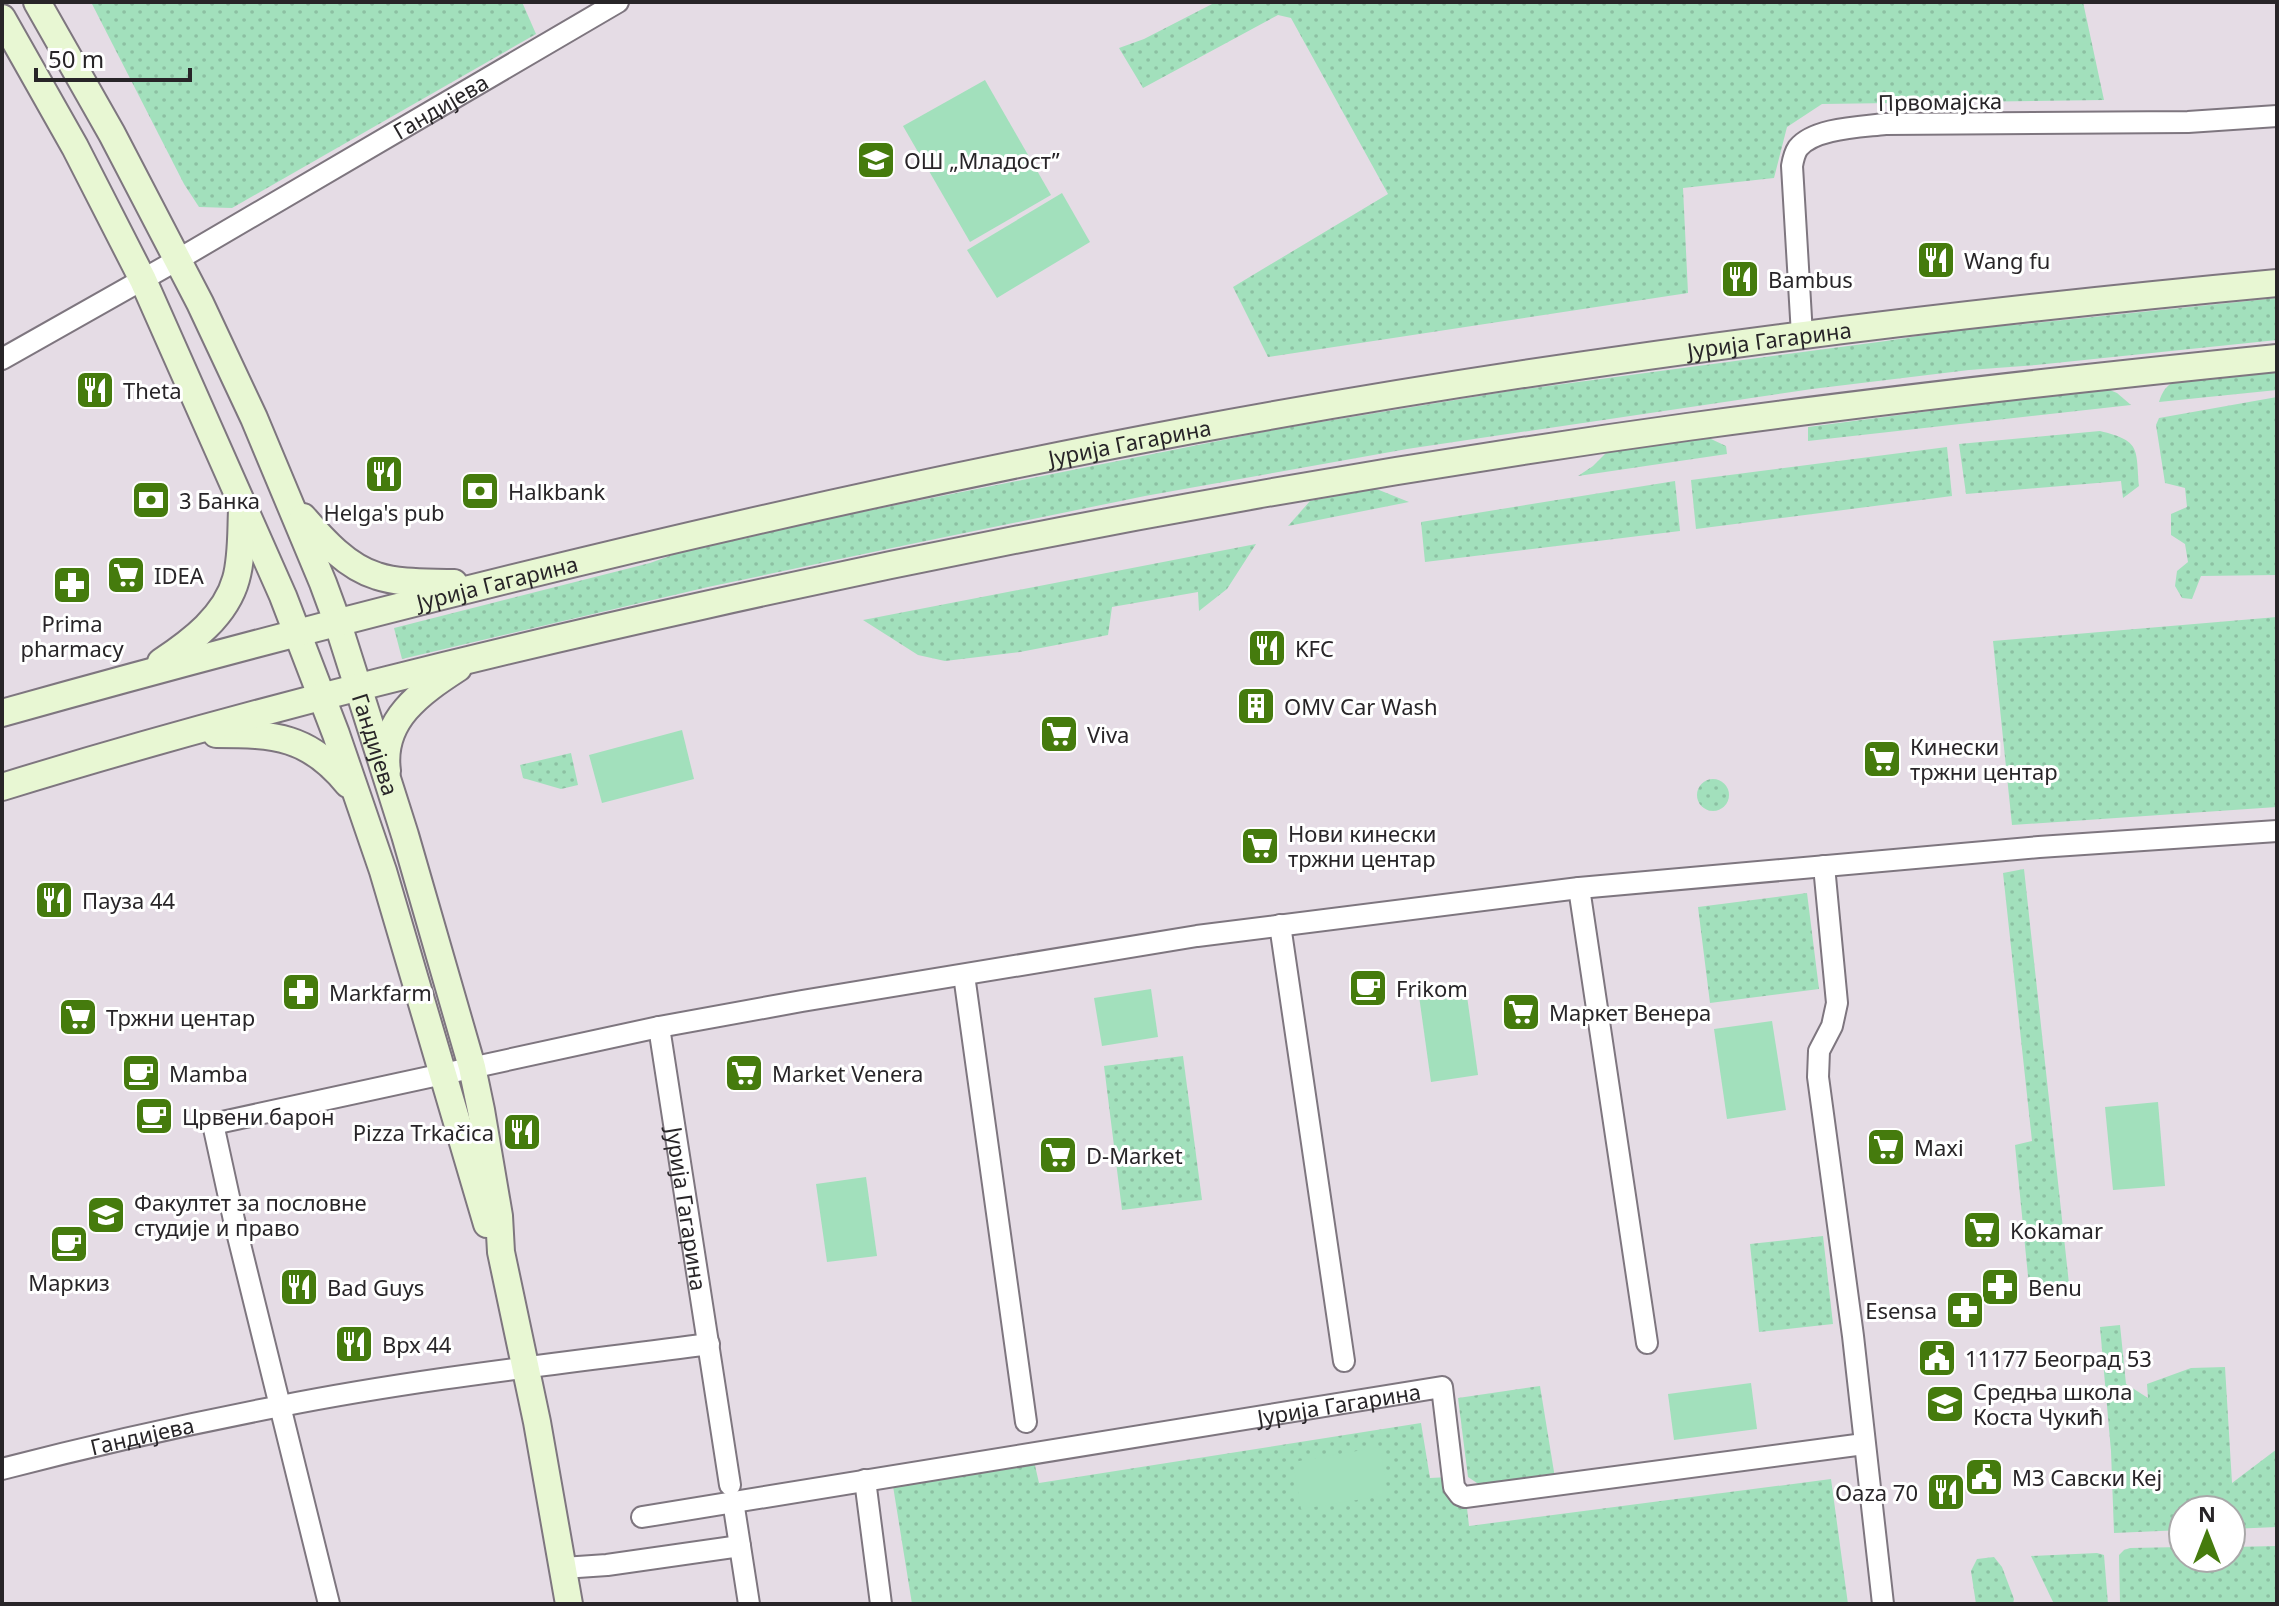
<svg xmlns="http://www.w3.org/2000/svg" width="2279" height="1606" viewBox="0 0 2279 1606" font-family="'Noto Sans',sans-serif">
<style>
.green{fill:url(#green-dots)}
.pitch{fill:#a2e0bc}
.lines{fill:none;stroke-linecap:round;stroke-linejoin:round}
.street-casing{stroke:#7e767f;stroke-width:24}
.secondary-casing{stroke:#7e767f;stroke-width:30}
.street{stroke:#fff;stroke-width:20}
.secondary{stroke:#e8f7d3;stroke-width:26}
.labels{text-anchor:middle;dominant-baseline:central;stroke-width:6;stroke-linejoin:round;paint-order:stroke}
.street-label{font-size:22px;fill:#282528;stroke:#fff}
.poi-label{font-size:22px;fill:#282528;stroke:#fff;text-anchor:start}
</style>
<defs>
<pattern id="green-dots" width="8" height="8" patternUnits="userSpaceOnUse" patternTransform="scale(2)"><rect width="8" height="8" fill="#a2e0bc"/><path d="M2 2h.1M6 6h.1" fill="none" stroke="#8cc0a2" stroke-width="1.8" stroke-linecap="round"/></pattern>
</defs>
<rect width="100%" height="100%" fill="#e5dce5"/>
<g class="green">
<polygon points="91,2 522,2 536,34 232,208 199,207 184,184"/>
<polygon points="1216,2 2083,2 2104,100 1822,104 1787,127 1774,178 1683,188 1688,293 1268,357 1233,287 1388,194 1291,18 1278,15 1143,88 1119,48 1144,39"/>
<polygon points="2277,298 2277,340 2036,365 1969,370 1812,389 1407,449 1145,496 911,544 708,587 402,659 394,628 650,563 692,548 826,519 1278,429 1510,391 1886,341 1968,328 2025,324"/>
<path d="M2277,370v20l-118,12c2,-6 4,-12 10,-17 18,-14 83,-13 108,-15z"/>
<polygon points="2105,388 2117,393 2131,405 1808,441 1808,427"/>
<polygon points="2277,397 2277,575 2201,576 2192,599 2182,598 2175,586 2177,571 2188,562 2185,544 2171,535 2171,514 2187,507 2185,488 2165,483 2156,425 2159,418"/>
<path d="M2100,431c41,10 36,17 39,55l-16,12 -2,-17 -155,13 -7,-50z"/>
<polygon points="1697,438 1711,439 1726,446 1727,454 1578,476 1593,466 1609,450"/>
<polygon points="1947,447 1952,496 1696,529 1691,480"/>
<polygon points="1675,481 1680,531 1425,562 1421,522"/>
<polygon points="1374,488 1409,502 1288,526 1310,501"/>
<polygon points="1256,544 1227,589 1199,611 1198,592 1112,607 1108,635 1020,652 945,661 918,655 863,620"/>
<polygon points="2277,617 2277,807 2012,825 1993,641"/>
<polygon points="571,753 578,785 561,789 523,778 520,765"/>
<circle cx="1713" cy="795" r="16"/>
<polygon points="2024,869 2070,1293 2030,1296 2015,1145 2032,1141 2003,873"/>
<polygon points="1807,893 1819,989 1710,1003 1698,907"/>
<polygon points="1183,1056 1202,1200 1122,1210 1104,1066"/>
<polygon points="1823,1236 1833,1324 1759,1332 1750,1244"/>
<polygon points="2120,1325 2126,1384 2148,1398 2147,1384 2191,1368 2225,1367 2232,1483 2277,1449 2277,1527 2231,1529 2231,1510 2183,1510 2183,1530 2114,1533 2111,1451 2100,1327"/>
<polygon points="1540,1386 1555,1478 1480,1485 1468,1477 1458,1398"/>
<polygon points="1421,1423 1430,1478 1449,1477 1460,1505 1467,1508 1469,1526 1831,1479 1848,1604 912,1604 893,1486 1034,1461 1039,1483"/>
<polygon points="2277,1546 2277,1603 2120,1604 2119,1555 2124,1550 2130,1548 2183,1547 2183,1558 2231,1558 2231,1547"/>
<polygon points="2097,1553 2104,1555 2108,1604 2054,1604 2031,1556"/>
<polygon points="1994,1557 2002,1567 2014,1599 2013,1604 1976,1604 1971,1571 1977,1559"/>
</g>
<g class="pitch">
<polygon points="985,80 1051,195 970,242 903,126"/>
<polygon points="1062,193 1090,242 997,298 967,250"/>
<polygon points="682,730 694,779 602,803 589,755"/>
<polygon points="1151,989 1158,1037 1102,1046 1094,998"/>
<polygon points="1466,989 1478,1075 1431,1082 1419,996"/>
<polygon points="1772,1021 1786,1110 1727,1119 1714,1029"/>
<polygon points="2158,1102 2165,1186 2113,1190 2105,1107"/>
<polygon points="866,1177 877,1256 827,1262 816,1184"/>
<polygon points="1751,1383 1757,1429 1674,1440 1668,1394"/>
<polygon points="1380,1447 1388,1495 1301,1509 1293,1462"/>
</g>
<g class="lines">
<defs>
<g id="street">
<path d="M1802,335l-10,-169c1,-6 2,-12 6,-18 16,-20 63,-21 87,-24l303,-2 89,-6"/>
<path id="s1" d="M2,359l177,-100 439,-257"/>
<polyline points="1824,866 1837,1003 1832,1026 1819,1051 1818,1077 1853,1336 1883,1604"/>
<polyline points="1579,888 1647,1343"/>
<polyline points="1280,925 1344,1361"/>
<polyline points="964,975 1026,1422"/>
<path id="s2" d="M659,1027l71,458"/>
<path id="s3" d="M2,1469c92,-24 186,-45 279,-63 141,-28 285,-43 428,-62"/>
<polyline points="865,1480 881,1604"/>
<polyline points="733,1501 749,1604"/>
<path id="s4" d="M642,1517l800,-130 12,100 6,8 5,2 399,-53"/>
<polyline points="563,1568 607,1565 740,1546"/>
<polyline points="329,1604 234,1220 213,1124 659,1027 802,1001 1197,936 1579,888 2039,847 2277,831"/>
</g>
<g id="secondary">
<path id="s5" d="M37,2l75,132 88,169 54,115 69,165 14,38 68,214 67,232 9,43 18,106 2,36 36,170 32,182"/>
<polyline points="2,18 75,147 143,280 283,596 336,734 383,871 487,1224"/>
<path d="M303,517c20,23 44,50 74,59 24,8 52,6 77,7"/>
<path d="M161,662c30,-20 65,-46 75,-83 6,-21 5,-47 6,-69"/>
<path id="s6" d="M2,713c393,-110 789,-208 1190,-283 359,-67 721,-113 1085,-147"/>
<path d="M216,734c59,0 93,2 132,50"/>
<path d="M387,771c-7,-51 34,-79 71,-103"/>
<path d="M2,787c230,-71 464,-129 699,-181 326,-73 655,-133 986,-179 196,-27 393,-49 590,-69"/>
</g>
</defs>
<use href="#street" class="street-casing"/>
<use href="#secondary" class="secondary-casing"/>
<use href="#street" class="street"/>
<use href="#secondary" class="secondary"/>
</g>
<defs>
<symbol id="school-square" viewBox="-11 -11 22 22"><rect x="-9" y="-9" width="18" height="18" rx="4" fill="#457b0d" stroke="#fff"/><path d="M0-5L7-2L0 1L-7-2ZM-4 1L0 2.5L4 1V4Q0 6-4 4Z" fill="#fff"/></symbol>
<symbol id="restaurant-square" viewBox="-11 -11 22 22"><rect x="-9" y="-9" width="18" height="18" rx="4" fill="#457b0d" stroke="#fff"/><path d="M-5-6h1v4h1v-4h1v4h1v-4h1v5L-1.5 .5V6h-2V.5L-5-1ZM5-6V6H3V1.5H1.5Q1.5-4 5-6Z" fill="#fff"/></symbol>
<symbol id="bank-square" viewBox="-11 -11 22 22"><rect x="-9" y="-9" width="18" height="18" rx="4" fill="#457b0d" stroke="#fff"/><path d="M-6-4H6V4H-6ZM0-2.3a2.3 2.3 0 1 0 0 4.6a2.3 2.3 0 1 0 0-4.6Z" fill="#fff"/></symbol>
<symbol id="supermarket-square" viewBox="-11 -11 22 22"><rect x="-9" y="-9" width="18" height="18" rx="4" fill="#457b0d" stroke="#fff"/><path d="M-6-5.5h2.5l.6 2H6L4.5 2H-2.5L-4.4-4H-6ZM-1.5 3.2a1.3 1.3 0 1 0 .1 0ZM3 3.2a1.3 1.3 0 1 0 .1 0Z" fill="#fff"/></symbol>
<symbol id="pharmacy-square" viewBox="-11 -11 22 22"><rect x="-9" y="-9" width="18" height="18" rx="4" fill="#457b0d" stroke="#fff"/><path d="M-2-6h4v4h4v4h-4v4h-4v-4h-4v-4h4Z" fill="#fff"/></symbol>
<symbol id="building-square" viewBox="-11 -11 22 22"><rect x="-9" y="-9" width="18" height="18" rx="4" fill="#457b0d" stroke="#fff"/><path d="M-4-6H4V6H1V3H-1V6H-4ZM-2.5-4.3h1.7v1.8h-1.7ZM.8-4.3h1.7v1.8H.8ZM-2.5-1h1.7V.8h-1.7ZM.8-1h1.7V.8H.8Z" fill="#fff"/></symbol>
<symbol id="cafe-square" viewBox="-11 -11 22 22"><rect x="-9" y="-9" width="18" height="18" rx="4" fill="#457b0d" stroke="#fff"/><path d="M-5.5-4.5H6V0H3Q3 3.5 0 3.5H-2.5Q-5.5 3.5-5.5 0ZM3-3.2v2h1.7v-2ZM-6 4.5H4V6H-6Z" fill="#fff"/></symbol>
<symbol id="university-square" viewBox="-11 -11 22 22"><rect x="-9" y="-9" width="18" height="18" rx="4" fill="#457b0d" stroke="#fff"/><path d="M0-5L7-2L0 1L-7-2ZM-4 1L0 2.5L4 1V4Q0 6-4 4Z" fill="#fff"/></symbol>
<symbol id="civic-square" viewBox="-11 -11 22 22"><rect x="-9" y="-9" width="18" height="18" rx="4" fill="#457b0d" stroke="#fff"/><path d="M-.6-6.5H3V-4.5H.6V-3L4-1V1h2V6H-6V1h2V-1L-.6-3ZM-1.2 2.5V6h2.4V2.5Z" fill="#fff"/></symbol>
</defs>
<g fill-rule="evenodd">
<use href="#school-square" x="854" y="138" width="44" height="44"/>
<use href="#restaurant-square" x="1914" y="238" width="44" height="44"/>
<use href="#restaurant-square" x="1718" y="257" width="44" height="44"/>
<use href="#restaurant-square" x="73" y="368" width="44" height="44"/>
<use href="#restaurant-square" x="362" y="452" width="44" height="44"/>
<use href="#bank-square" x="458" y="469" width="44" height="44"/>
<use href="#bank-square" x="129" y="478" width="44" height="44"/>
<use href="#supermarket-square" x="104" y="553" width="44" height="44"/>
<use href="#pharmacy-square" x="50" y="563" width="44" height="44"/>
<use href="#restaurant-square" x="1245" y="626" width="44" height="44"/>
<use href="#building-square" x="1234" y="684" width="44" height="44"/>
<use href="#supermarket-square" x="1037" y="712" width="44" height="44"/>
<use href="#supermarket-square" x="1860" y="737" width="44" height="44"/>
<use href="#supermarket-square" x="1238" y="824" width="44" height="44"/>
<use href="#restaurant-square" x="32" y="878" width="44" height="44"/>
<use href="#cafe-square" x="1346" y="966" width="44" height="44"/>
<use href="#pharmacy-square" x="279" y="970" width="44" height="44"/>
<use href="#supermarket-square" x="1499" y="990" width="44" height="44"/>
<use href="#supermarket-square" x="56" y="995" width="44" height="44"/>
<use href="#cafe-square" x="119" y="1051" width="44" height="44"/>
<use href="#supermarket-square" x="722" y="1051" width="44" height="44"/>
<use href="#cafe-square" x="132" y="1094" width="44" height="44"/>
<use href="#restaurant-square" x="500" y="1110" width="44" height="44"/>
<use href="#supermarket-square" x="1864" y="1125" width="44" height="44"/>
<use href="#supermarket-square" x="1036" y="1133" width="44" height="44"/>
<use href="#university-square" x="84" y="1193" width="44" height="44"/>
<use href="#supermarket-square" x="1960" y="1208" width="44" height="44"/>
<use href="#cafe-square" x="47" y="1222" width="44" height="44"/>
<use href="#restaurant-square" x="277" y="1265" width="44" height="44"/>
<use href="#pharmacy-square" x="1978" y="1265" width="44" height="44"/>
<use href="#pharmacy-square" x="1943" y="1288" width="44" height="44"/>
<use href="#restaurant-square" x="332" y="1322" width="44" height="44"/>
<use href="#civic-square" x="1915" y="1336" width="44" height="44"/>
<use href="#school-square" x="1923" y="1382" width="44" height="44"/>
<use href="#civic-square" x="1962" y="1455" width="44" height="44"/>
<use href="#restaurant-square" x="1924" y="1470" width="44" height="44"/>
</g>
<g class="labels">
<g class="street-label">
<text transform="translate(1940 101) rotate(-1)">Првомајска</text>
<text stroke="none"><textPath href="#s1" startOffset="506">Гандијева</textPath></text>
<text stroke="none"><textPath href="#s6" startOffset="1808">Јурија Гагарина</textPath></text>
<text stroke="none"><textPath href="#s6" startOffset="1160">Јурија Гагарина</textPath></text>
<text stroke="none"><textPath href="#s6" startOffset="512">Јурија Гагарина</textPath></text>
<text stroke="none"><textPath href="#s5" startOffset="818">Гандијева</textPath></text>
<text stroke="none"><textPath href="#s2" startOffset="184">Јурија Гагарина</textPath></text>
<text stroke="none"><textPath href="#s4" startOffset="706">Јурија Гагарина</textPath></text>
<text stroke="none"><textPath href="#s3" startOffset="144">Гандијева</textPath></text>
</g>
<g class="poi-label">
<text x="904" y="160">ОШ „Младост”</text>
<text x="1964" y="260">Wang fu</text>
<text x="1768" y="279">Bambus</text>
<text x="123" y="390">Theta</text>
<text x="508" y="491">Halkbank</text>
<text x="179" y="500">3 Банка</text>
<text x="384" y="512" text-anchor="middle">Helga's pub</text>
<text x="154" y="575">IDEA</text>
<text x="72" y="623" text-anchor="middle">Prima<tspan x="72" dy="25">pharmacy</tspan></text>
<text x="1295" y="648">KFC</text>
<text x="1284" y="706">OMV Car Wash</text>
<text x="1087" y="734">Viva</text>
<text x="1910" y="746">Кинески<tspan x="1910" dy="25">тржни центар</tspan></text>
<text x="1288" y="833">Нови кинески<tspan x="1288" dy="25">тржни центар</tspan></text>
<text x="82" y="900">Пауза 44</text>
<text x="1396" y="988">Frikom</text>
<text x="329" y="992">Markfarm</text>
<text x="1549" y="1012">Маркет Венера</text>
<text x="106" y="1017">Тржни центар</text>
<text x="169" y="1073">Mamba</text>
<text x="772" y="1073">Market Venera</text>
<text x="182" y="1116">Црвени барон</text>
<text x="494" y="1132" text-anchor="end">Pizza Trkačica</text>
<text x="1914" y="1147">Maxi</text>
<text x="1086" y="1155">D-Market</text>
<text x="134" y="1202">Факултет за пословне<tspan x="134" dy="25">студије и право</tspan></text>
<text x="2010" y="1230">Kokamar</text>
<text x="69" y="1282" text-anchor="middle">Маркиз</text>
<text x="327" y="1287">Bad Guys</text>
<text x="2028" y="1287">Benu</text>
<text x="1937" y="1310" text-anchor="end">Esensa</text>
<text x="382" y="1344">Врх 44</text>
<text x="1965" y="1358">11177 Београд 53</text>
<text x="1973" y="1391">Средња школа<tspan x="1973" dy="25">Коста Чукић</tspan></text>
<text x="2012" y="1477">МЗ Савски Кеј</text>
<text x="1918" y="1492" text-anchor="end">Oaza 70</text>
</g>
</g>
<rect width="2279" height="1606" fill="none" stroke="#282528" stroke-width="8"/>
<g transform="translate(2207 1534)"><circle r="38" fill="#ffffff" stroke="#a9a8a9" stroke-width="2"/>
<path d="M0-6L14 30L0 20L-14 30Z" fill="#457b0d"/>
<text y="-12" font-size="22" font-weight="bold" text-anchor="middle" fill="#282528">N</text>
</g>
<path d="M36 68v12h154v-12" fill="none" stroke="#282528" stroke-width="4"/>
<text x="48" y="68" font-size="24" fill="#282528" stroke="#ffffff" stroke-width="6" paint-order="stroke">50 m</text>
</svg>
